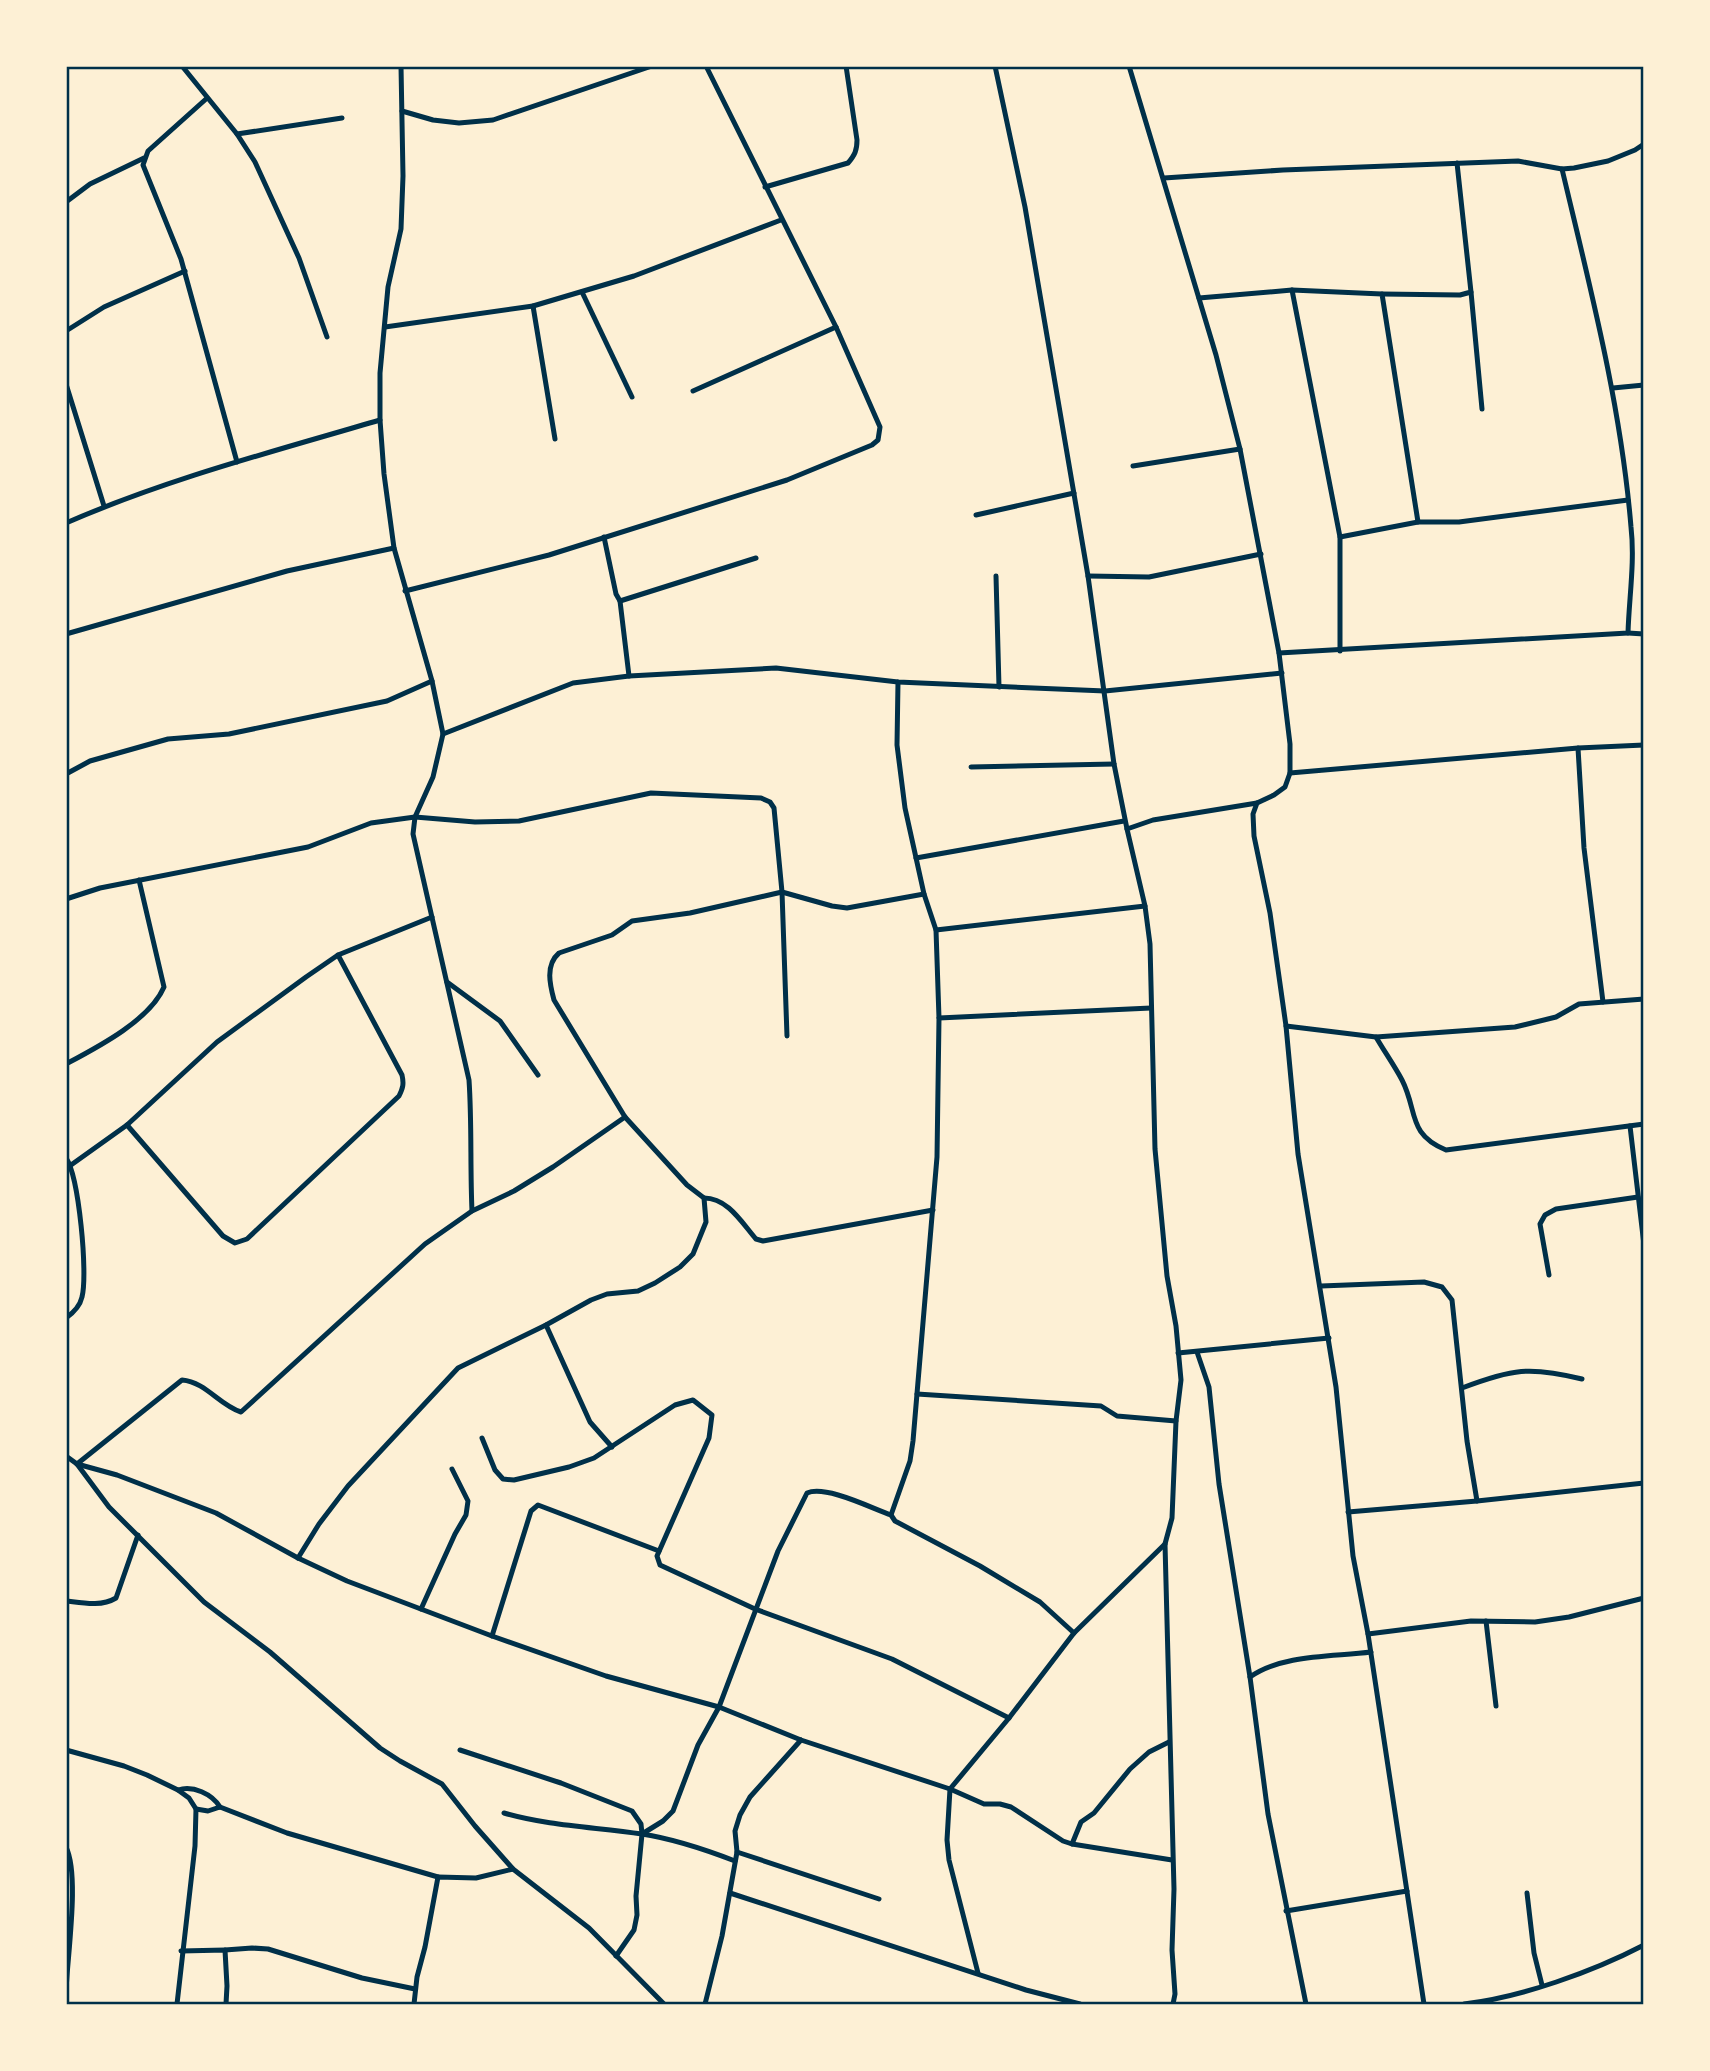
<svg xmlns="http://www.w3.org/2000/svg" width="1710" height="2071" viewBox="0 0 1710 2071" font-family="Figtree,sans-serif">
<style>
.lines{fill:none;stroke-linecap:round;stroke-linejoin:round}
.minor{stroke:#003049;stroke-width:5}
.neatline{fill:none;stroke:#003049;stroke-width:2.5}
</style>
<rect width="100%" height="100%" fill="#fdf0d5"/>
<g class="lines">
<g class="minor">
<polyline points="182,66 237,134 255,162 299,258 327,337"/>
<path d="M401,66l2,110 -2,53 -13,58 -8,86v47l4,54 10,74 38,133 11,53 -10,43 -18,40 -2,17 56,246c3,44 1,87 3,131"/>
<polyline points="995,66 1025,207 1088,576 1114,764 1127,829"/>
<polyline points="1129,66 1216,355 1240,449 1279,653 1290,744 1290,773 1285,787 1274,795 1257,803 1253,814 1254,836 1270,913 1286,1026 1298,1154 1336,1387 1353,1556 1368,1634 1424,2004"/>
<polyline points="206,99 148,151 143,165 181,259 237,462"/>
<polyline points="402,111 433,120 459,123 493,120 652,66"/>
<polyline points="237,134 342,118"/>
<polyline points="1164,178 1283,170 1518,161 1562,169 1574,168 1608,161 1635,150 1644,144"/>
<path d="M765,187l83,-24c7,-8 9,-13 9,-23l-11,-74"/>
<polyline points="66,202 90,184 144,158"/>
<polyline points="1292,290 1340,537 1340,651"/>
<polyline points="582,292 632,397"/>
<polyline points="1471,292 1482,409"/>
<polyline points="1382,294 1460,295 1471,292 1457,163"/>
<polyline points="1199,298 1292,290 1382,294 1418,522"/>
<polyline points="533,306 555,439"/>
<polyline points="385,327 533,306 634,276 781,220"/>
<polyline points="66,331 104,307 185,271"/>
<polyline points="66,384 104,506"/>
<polyline points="1613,388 1644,385"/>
<polyline points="693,391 836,327"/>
<polyline points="1133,466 1240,449"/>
<polyline points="976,515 1074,493"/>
<path d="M66,523c101,-44 209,-72 314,-103"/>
<polyline points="604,537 616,594 620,601 756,558"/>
<polyline points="1340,537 1418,522 1459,522 1628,500"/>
<polyline points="996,576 999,687"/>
<polyline points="1088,576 1149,577 1261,554"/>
<polyline points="405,591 549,555 787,480 872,445 878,440 880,427 836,327 706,66"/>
<polyline points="620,601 629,676"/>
<polyline points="1628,633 1644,634"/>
<polyline points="66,634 287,571 394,548"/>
<path d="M1279,653l349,-20c1,-35 7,-71 3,-106 -10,-122 -41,-240 -69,-358"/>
<polyline points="443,734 573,683 629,676 776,668 898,682 1105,691 1282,673"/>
<polyline points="1578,748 1584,848 1603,1002"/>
<polyline points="971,767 1114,764"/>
<polyline points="1290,773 1578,748 1644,745"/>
<polyline points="66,774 90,761 168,739 229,734 387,701 432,681"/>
<polyline points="916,858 1124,821"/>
<polyline points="66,899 100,888 308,847 371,823 415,817 475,822 519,821 651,793 761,798 770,802 774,808 782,892 787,1036"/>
<polyline points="936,930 1145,906"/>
<polyline points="447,982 500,1021 538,1075"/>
<polyline points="939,1018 1151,1008"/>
<polyline points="1286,1026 1376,1037 1515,1027 1556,1017 1579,1004 1644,999"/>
<path d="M1376,1037c8,14 18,28 26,43 16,31 5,54 44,70l198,-26"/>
<path d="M66,1064c32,-17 84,-44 98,-77l-25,-107"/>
<path d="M127,1125l96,111 12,7 12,-4 152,-143c4,-8 5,-12 3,-21l-64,-120"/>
<polyline points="1630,1126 1644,1245"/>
<path d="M66,1158c13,19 22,116 16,139 -2,9 -9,16 -16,21"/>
<polyline points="71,1165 127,1125 217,1042 306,977 338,955 432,917"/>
<path d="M704,1198c24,0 38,25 52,41l7,2 170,-31"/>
<polyline points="1549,1275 1540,1224 1545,1215 1556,1209 1638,1197"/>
<polyline points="1321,1286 1424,1282 1442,1287 1452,1300 1467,1441 1477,1501"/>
<polyline points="546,1325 590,1422 612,1447"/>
<polyline points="1197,1352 1209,1387 1219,1484 1250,1677 1268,1814 1306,2004"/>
<polyline points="1178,1353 1329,1338"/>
<path d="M1462,1388c50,-19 68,-22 120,-9"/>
<polyline points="917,1394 1101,1406 1117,1416 1176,1421"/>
<polyline points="482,1438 495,1470 503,1479 514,1480 569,1467 594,1458 675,1405 693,1400 712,1415 709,1438 657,1556 660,1565 755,1609 892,1659 1009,1718"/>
<polyline points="66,1456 77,1464 109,1507 204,1602 270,1652 380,1748 400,1761 442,1784 475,1826 513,1869 589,1928 664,2004"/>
<polyline points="77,1464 117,1475 216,1513 298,1558 347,1581 492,1636 606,1676 719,1707 801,1740 950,1789 984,1804 1000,1804 1011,1807 1063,1841 1072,1844 1172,1860"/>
<path d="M77,1464l105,-84c24,2 37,25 59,32l184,-168 47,-33 42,-20 39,-24 72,-50"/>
<polyline points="1348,1512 1477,1501 1644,1483"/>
<polyline points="891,1515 910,1461 913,1441 937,1157 939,1018 936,930 924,894 905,808 897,745 898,682"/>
<path d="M298,1558l21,-34 29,-38 110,-118 88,-43 45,-25 16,-6 31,-3 17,-8 25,-16 13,-13 13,-32 -2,-24 -17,-13 -62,-68 -71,-117c-4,-15 -9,-35 5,-47l53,-18 20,-14 58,-8 92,-21 50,14 15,2 77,-14"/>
<path d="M66,1601c17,2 35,6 50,-3l22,-63"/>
<polyline points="421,1609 455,1534 466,1515 468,1501 452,1469"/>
<polyline points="1486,1621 1496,1706"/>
<polyline points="1368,1634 1471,1621 1535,1622 1569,1617 1644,1598"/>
<polyline points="492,1636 531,1511 538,1505 659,1551"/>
<path d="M1250,1677c33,-23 82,-20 121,-25"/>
<polyline points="66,1750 124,1766 147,1775 178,1790 189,1798 196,1809 195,1846 177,2004"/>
<polyline points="460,1750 561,1783 632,1811 641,1824 642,1834 636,1896 637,1915 634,1930 616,1956"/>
<path d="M178,1790c15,-5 34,4 42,17"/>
<polyline points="196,1809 208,1811 220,1807 287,1833 438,1877"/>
<path d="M504,1813c45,13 91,14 138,21 32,5 62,15 93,27"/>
<path d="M642,1834l21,-13 10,-10 25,-66 21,-38 59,-156 29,-58c19,-8 64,15 84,22l4,6 85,45 60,36 34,31"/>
<polyline points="1072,1844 1081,1822 1094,1813 1130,1769 1149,1752 1169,1742"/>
<path d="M66,1847c14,28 1,111 0,145"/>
<polyline points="737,1852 879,1899"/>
<polyline points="730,1893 1026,1990 1080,2004"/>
<polyline points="1527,1893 1534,1953 1542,1985"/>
<polyline points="1286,1911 1407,1891"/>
<polyline points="225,1950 252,1948 268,1949 362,1978 415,1989"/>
<polyline points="181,1951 225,1950 227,1986 226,2004"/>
<polyline points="978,1973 949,1860 947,1840 950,1789 1009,1718 1074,1633 1165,1544"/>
<polyline points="414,2004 417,1977 425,1947 438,1877 476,1878 513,1869"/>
<polyline points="705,2004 722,1936 737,1852 735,1831 740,1815 750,1797 801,1740"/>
<polyline points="1173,2004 1175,1994 1172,1950 1174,1889 1165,1544 1172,1518 1176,1421 1181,1380 1176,1326 1167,1276 1155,1149 1150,944 1145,906 1127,829 1153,820 1257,803"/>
<path d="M1464,2004c58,-7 128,-32 180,-59"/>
</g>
</g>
<rect width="1710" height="2071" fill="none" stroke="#fdf0d5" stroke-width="136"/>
<rect x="68" y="68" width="1574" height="1935" class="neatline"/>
</svg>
